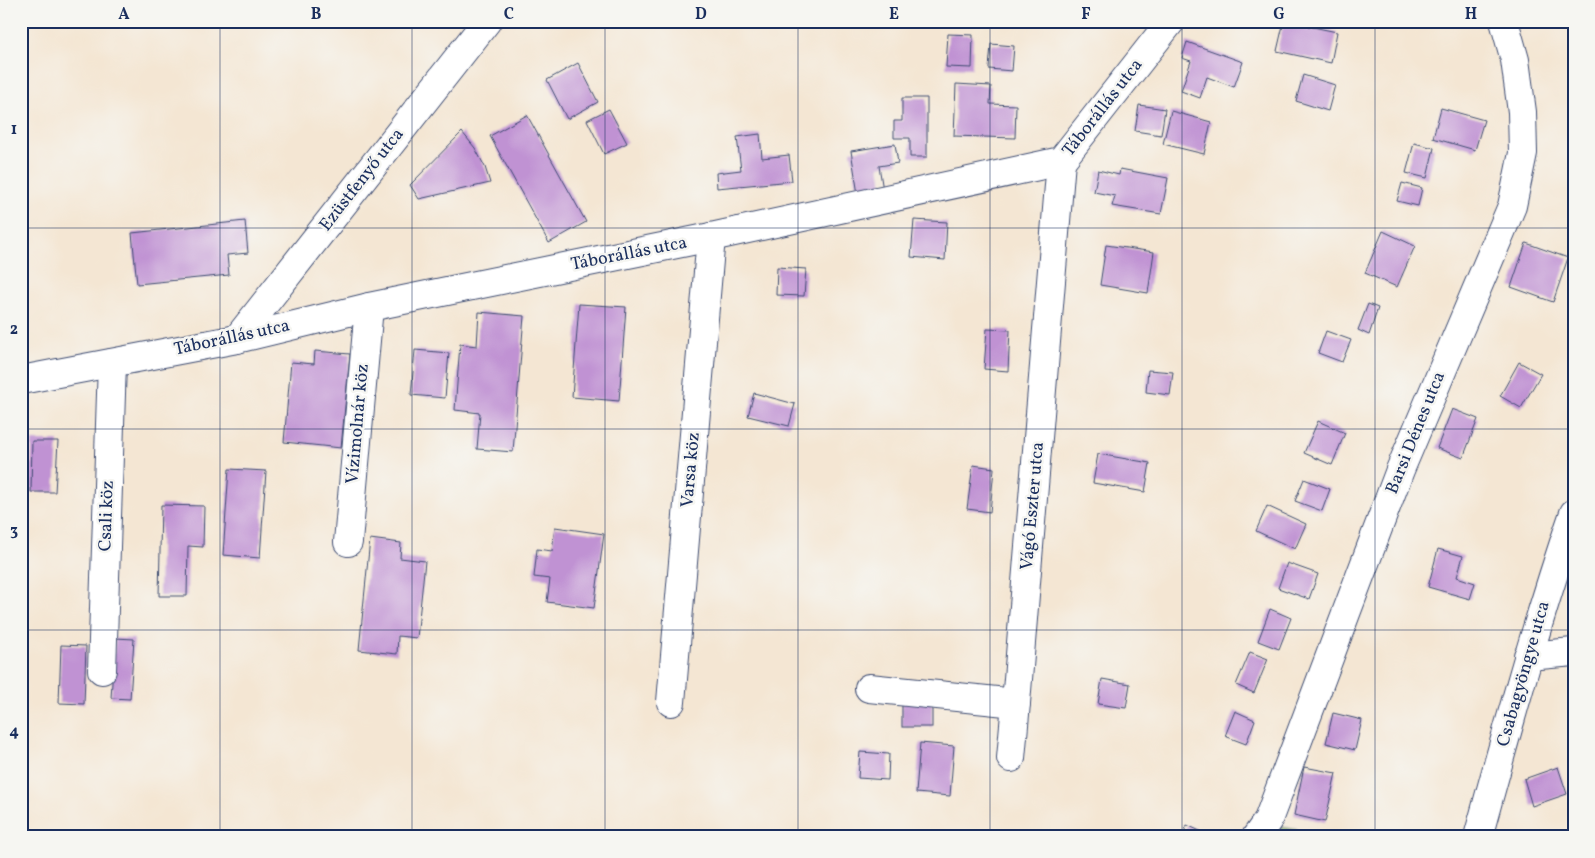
<svg xmlns="http://www.w3.org/2000/svg" width="1595" height="858" viewBox="0 0 1595 858" font-family="Vollkorn,serif">
<style>
.forest{fill:#81a65c;stroke:#4e6a5d}
.building{fill:#c092d3}
.lines{fill:none;stroke-linecap:round;stroke-linejoin:round}
.minor-casing{stroke:#3c4a70;stroke-width:30}
.minor{stroke:#fff;stroke-width:28}
.grid{fill:none;stroke:#1b2f5e;stroke-width:1;stroke-opacity:0.55}
.labels{text-anchor:middle;dominant-baseline:central;stroke-width:5;stroke-linejoin:round;paint-order:stroke}
.street-label{font-size:18px;fill:#1b2f5e;stroke:#f6f6f2}
.neatline{fill:none;stroke:#1b2f5e;stroke-width:2}
.grid-label{font-size:16px;text-anchor:middle;font-weight:bold;fill:#1b2f5e}
</style>
<rect width="100%" height="100%" fill="#f6f6f2"/>
<filter id="ink" filterUnits="userSpaceOnUse"><feTurbulence type="fractalNoise" baseFrequency=".02" numOctaves="2"/><feDisplacementMap in="SourceGraphic" scale="10" xChannelSelector="R" yChannelSelector="G"/><feConvolveMatrix kernelMatrix="1 2 1 2 8 2 1 2 1" color-interpolation-filters="sRGB"/></filter>
<filter id="wash" filterUnits="userSpaceOnUse"><feTurbulence type="fractalNoise" baseFrequency=".0096" numOctaves="4" result="noise"/><feDisplacementMap in="SourceGraphic" scale="20" xChannelSelector="R" yChannelSelector="G"/><feGaussianBlur stdDeviation="1.12" result="paint"/><feColorMatrix in="noise" values="0 0 0 0 0 0 0 0 0 0 0 0 0 0 0 0 0 1.4 0 .05"/><feComposite in="paint" operator="in"/></filter>
<g filter="url(#wash)">
<rect width="100%" height="100%" fill="#f4e6d3"/>
<polygon class="forest" points="1278,826 1335,837 1282,837"/>
<g id="blocks">
<g class="building">
<polygon points="1284,21 1309,21 1308,26 1337,32 1331,63 1277,51"/>
<polygon points="948,34 973,35 972,68 946,67"/>
<polygon points="1187,42 1243,62 1234,87 1207,77 1200,98 1181,91 1191,61 1182,58"/>
<polygon points="991,44 1014,46 1012,71 989,69"/>
<polygon points="578,63 598,102 567,119 547,80"/>
<polygon points="1303,75 1335,85 1328,111 1296,101"/>
<polygon points="956,84 991,86 990,104 1016,105 1015,138 954,136"/>
<polygon points="902,98 927,98 927,157 910,157 910,138 894,138 894,121 902,121"/>
<polygon points="1139,105 1165,109 1161,135 1135,131"/>
<polygon points="1441,108 1484,120 1475,150 1433,138"/>
<polygon points="609,109 627,143 604,154 587,120"/>
<polygon points="1171,111 1211,122 1204,154 1163,144"/>
<polygon points="527,115 586,222 549,243 490,136"/>
<polygon points="462,132 475,148 485,167 490,183 419,199 410,185"/>
<polygon points="760,134 762,158 789,155 792,181 717,188 716,173 741,170 737,137"/>
<polygon points="1414,143 1434,148 1427,178 1406,173"/>
<polygon points="895,144 898,163 879,166 883,190 858,194 851,151"/>
<polygon points="1120,169 1168,178 1161,214 1112,206 1115,196 1094,192 1098,170 1119,175"/>
<polygon points="1402,183 1422,188 1418,206 1397,201"/>
<polygon points="914,220 947,222 945,260 911,257"/>
<polygon points="245,221 248,253 227,255 229,275 137,284 132,233"/>
<polygon points="1383,231 1415,246 1397,287 1365,273"/>
<polygon points="1526,243 1568,258 1553,302 1511,287"/>
<polygon points="1106,245 1154,252 1148,293 1100,285"/>
<polygon points="777,267 806,269 804,296 776,295"/>
<polygon points="579,304 626,307 619,401 572,397"/>
<polygon points="1368,304 1378,308 1369,335 1358,330"/>
<polygon points="479,312 524,316 513,452 477,449 480,413 455,410 460,344 477,346"/>
<polygon points="987,329 1010,330 1008,371 984,369"/>
<polygon points="1326,331 1351,340 1342,362 1318,353"/>
<polygon points="415,350 449,353 445,398 411,395"/>
<polygon points="315,351 350,354 341,448 284,442 291,362 314,364"/>
<polygon points="1519,362 1541,374 1521,408 1500,396"/>
<polygon points="1148,370 1173,372 1170,395 1146,392"/>
<polygon points="754,393 795,404 789,426 748,416"/>
<polygon points="1452,409 1478,419 1463,458 1437,448"/>
<polygon points="1318,421 1345,433 1332,465 1304,453"/>
<polygon points="32,441 58,441 55,492 31,492"/>
<polygon points="1098,454 1150,463 1145,492 1093,483"/>
<polygon points="973,465 994,468 990,512 967,509"/>
<polygon points="229,469 266,471 260,558 223,555"/>
<polygon points="1304,479 1330,489 1322,511 1295,501"/>
<polygon points="161,505 204,506 203,547 188,546 187,596 159,596"/>
<polygon points="1267,506 1306,524 1295,549 1256,531"/>
<polygon points="555,527 604,534 594,608 547,602 550,579 534,577 537,549 552,551"/>
<polygon points="370,539 401,543 400,558 425,561 417,638 398,636 397,654 359,650"/>
<polygon points="1438,549 1463,556 1457,577 1475,583 1470,599 1428,587"/>
<polygon points="1287,563 1318,574 1309,599 1278,588"/>
<polygon points="1270,609 1291,618 1279,649 1258,641"/>
<polygon points="115,638 134,639 130,699 111,698"/>
<polygon points="61,645 86,646 84,704 59,703"/>
<polygon points="1250,652 1268,659 1254,693 1236,685"/>
<polygon points="1102,679 1130,684 1126,708 1098,704"/>
<rect x="902" y="701" width="30" height="26"/>
<polygon points="1235,711 1255,720 1246,744 1225,736"/>
<polygon points="1333,713 1362,720 1355,750 1326,743"/>
<polygon points="920,743 954,746 950,796 916,793"/>
<polygon points="860,752 889,754 888,780 858,778"/>
<polygon points="1304,767 1336,773 1325,822 1294,815"/>
<polygon points="1558,767 1567,794 1532,806 1524,779"/>
<polygon points="1187,825 1213,837 1182,837"/>
</g>
</g>
</g>
<g filter="url(#ink)">
<use href="#blocks" fill-opacity="0" stroke="#3c4a70" stroke-width="1"/>
<g class="lines">
<defs>
<g id="minor">
<polyline points="237,339 487,21"/>
<polyline points="21,380 237,339 369,307 711,237 1061,161 1171,21"/>
<polyline points="348,542 369,307"/>
<polyline points="1528,656 1574,652"/>
<polyline points="102,670 112,363"/>
<polyline points="869,688 1016,703 1061,161"/>
<polyline points="671,702 711,237"/>
<polyline points="1011,758 1016,703"/>
<polyline points="1256,837 1268,820 1400,470 1512,206 1523,153 1522,112 1515,60 1504,21"/>
<path d="M1478,837c30,-109 59,-217 96,-324"/>
</g>
</defs>
<use href="#minor" class="minor-casing"/>
<use href="#minor" class="minor"/>
</g>
</g>
<path class="grid" d="M220,21v816M412,21v816M605,21v816M798,21v816M990,21v816M1182,21v816M1375,21v816M21,228h1553M21,429h1553M21,630h1553"/>
<g class="labels">
<g class="street-label">
<text transform="translate(1103 108) rotate(-52)">Táborállás utca</text>
<text transform="translate(362 180) rotate(-52)">Ezüstfenyő utca</text>
<text transform="translate(629 254) rotate(-11)">Táborállás utca</text>
<text transform="translate(232 338) rotate(-12)">Táborállás utca</text>
<text transform="translate(358 424) rotate(-85)">Vízimolnár köz</text>
<text transform="translate(1416 433) rotate(-68)">Barsi Dénes utca</text>
<text transform="translate(691 470) rotate(-85)">Varsa köz</text>
<text transform="translate(1033 506) rotate(-85)">Vágó Eszter utca</text>
<text transform="translate(107 516) rotate(-88)">Csali köz</text>
<text transform="translate(1524 674) rotate(-74)">Csabagyöngye utca</text>
</g>
</g>
<rect width="1595" height="858" fill="none" stroke="#f6f6f2" stroke-width="55"/>
<rect x="28" y="28" width="1540" height="802" class="neatline"/>
<g class="grid-label">
<text x="124" y="19">A</text>
<text x="316" y="19">B</text>
<text x="509" y="19">C</text>
<text x="701" y="19">D</text>
<text x="894" y="19">E</text>
<text x="1086" y="19">F</text>
<text x="1279" y="19">G</text>
<text x="1471" y="19">H</text>
<text x="14" y="134">1</text>
<text x="14" y="334">2</text>
<text x="14" y="535">3</text>
<text x="14" y="736">4</text>
</g>
</svg>
